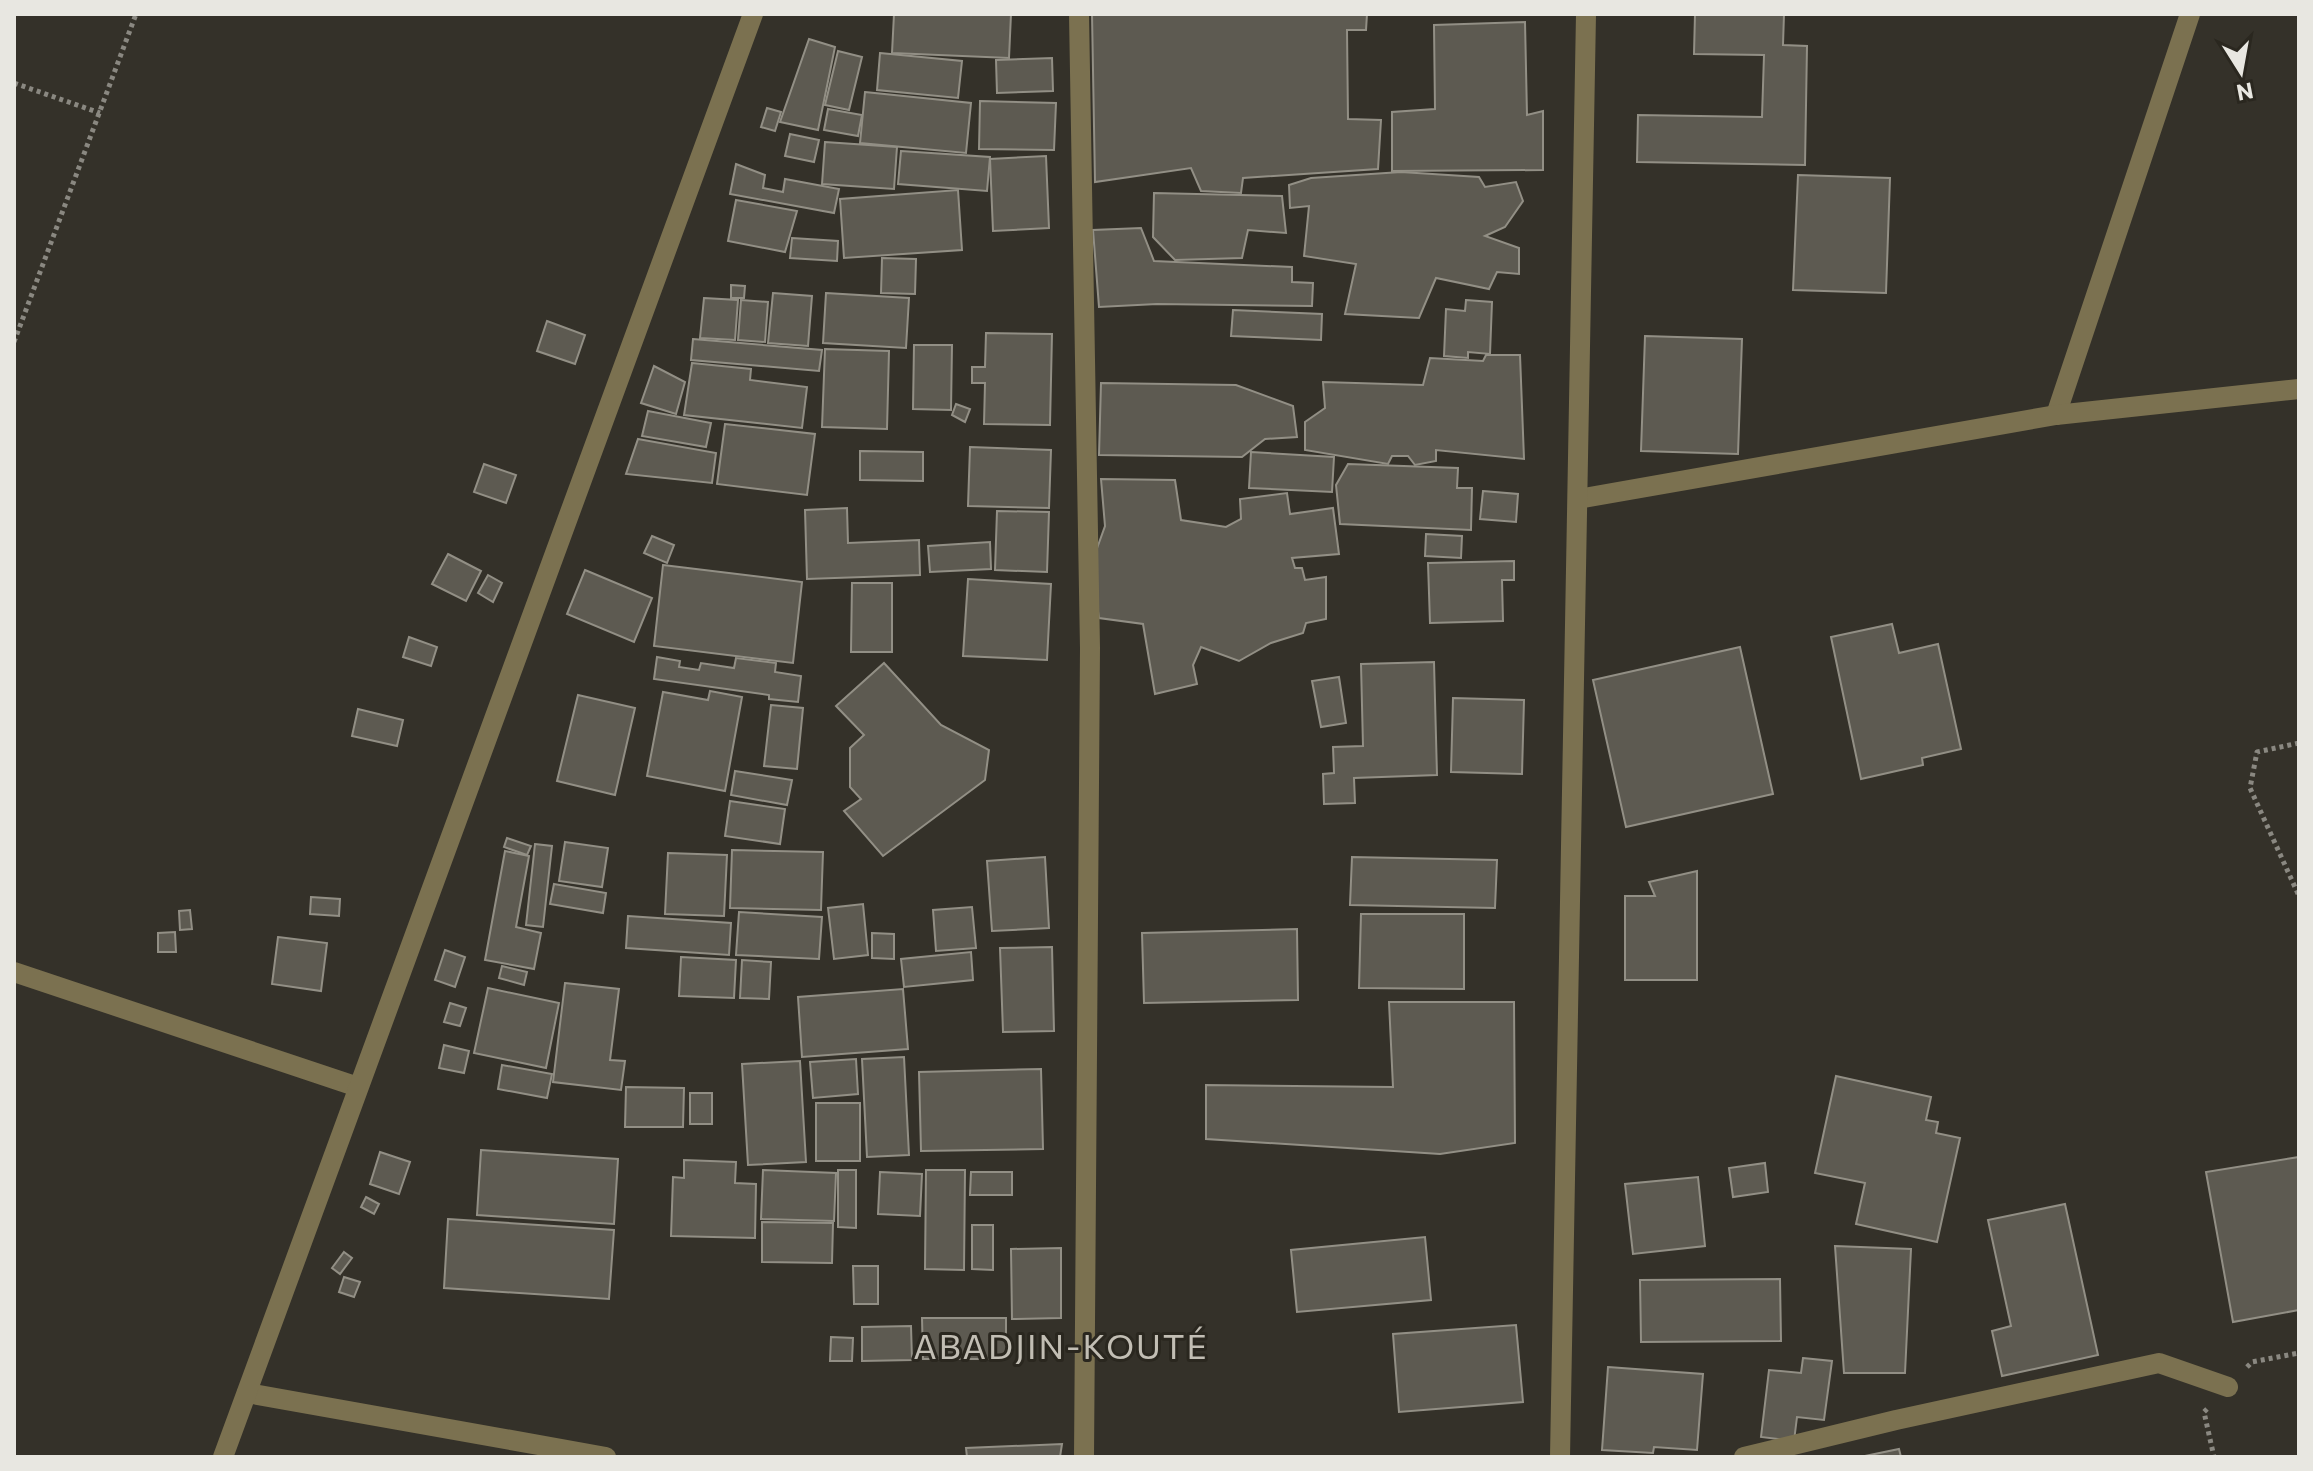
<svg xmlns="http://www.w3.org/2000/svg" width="2313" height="1471" viewBox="0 0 2313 1471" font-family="Commissioner,sans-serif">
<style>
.building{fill:#5d5a51;stroke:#928f85;stroke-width:2}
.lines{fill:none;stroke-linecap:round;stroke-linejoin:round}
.path{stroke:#8a8881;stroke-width:5;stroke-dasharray:4 4;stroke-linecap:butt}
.minor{stroke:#7b7150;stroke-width:20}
.labels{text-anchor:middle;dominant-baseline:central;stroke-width:6;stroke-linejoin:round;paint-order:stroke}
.quarter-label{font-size:34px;letter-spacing:2px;fill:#c2beb4;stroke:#2a271f}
</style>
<rect width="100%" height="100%" fill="#343129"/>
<g class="building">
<polygon points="894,14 1011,14 1009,58 892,53"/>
<polygon points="1092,14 1367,14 1366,30 1347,30 1348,119 1381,120 1378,169 1243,178 1241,193 1201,191 1191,168 1095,182"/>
<polygon points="1695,14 1784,14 1783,45 1807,46 1805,165 1637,162 1638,115 1762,117 1764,55 1694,54"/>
<polygon points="1525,22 1527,115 1543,111 1543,170 1392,171 1392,112 1435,109 1434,25"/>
<polygon points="809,39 835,47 818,130 780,122"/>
<polygon points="838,51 862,57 849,110 825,105"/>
<polygon points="880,53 962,61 958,98 877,90"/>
<polygon points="1052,58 1053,91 997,93 996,60"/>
<polygon points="865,92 971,103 966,153 860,143"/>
<polygon points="980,101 1056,103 1054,150 979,149"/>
<polygon points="767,108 781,112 775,131 761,127"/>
<polygon points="828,109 862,115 858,136 824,130"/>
<polygon points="790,134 819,140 814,162 785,156"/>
<polygon points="825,142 897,147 894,189 822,184"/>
<polygon points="901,151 990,157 987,191 898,184"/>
<polygon points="1046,156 1049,228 993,231 990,159"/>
<polygon points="736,164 765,175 763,188 783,192 785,179 839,189 834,213 730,194"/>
<polygon points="1401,172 1479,177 1485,187 1516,182 1523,201 1505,227 1485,236 1519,248 1519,274 1497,272 1489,289 1436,278 1419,318 1345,314 1356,264 1304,256 1309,206 1290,208 1289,185 1311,178"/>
<polygon points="1798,175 1890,178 1886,293 1793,290"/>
<polygon points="958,190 962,250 844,258 840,199"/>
<polygon points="1154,193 1282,196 1286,233 1248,230 1242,258 1175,260 1153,237"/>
<polygon points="736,200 797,211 785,252 728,241"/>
<polygon points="1141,228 1154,261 1292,267 1292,282 1313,283 1312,306 1157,304 1099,307 1093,230"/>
<polygon points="792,238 838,241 837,261 790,258"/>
<polygon points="882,258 916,259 915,294 881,293"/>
<polygon points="731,285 745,286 744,298 731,298"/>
<polygon points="773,293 812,296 808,346 768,343"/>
<polygon points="826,293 909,298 906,348 823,343"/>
<polygon points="704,298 738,300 735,340 700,338"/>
<polygon points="741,300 768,302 765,342 738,340"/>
<polygon points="1466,300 1492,302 1490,354 1468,352 1468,358 1444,356 1446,309 1465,311"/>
<polygon points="1233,310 1322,314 1321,340 1231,336"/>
<polygon points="547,321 585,335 575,364 537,351"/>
<polygon points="986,333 1052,334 1050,425 984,424 985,383 972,383 972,367 985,367"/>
<polygon points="1645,336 1742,339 1738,454 1641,451"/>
<polygon points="693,339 822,350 819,371 691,360"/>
<polygon points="914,345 952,345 951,410 913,409"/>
<polygon points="825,349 889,351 887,429 822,427"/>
<polygon points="1486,355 1520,355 1524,459 1436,450 1436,461 1415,465 1408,456 1392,456 1388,464 1305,450 1305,422 1325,408 1323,382 1423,385 1430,358 1483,361"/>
<polygon points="692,363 751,369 750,380 807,387 802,428 684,415"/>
<polygon points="654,366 685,382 676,414 641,403"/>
<polygon points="1101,383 1236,385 1293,406 1297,437 1265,439 1242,457 1099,455"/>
<polygon points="956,404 970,409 965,422 952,415"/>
<polygon points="648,411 711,423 706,447 642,436"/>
<polygon points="725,424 815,434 807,495 717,484"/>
<polygon points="638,439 716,453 712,483 626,474"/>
<polygon points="970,447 1051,450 1049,508 968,506"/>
<polygon points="860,451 923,452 923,481 860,480"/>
<polygon points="1251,452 1334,457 1332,492 1249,488"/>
<polygon points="484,464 516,475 506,503 474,492"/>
<polygon points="1348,464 1458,468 1457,488 1472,488 1471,530 1340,524 1336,485"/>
<polygon points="1101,479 1175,480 1181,520 1226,527 1241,519 1240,499 1287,493 1290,514 1333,508 1339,554 1292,558 1295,568 1302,568 1305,580 1326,577 1326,619 1306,623 1303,633 1271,643 1239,661 1201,647 1193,665 1197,684 1155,694 1143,624 1099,618 1091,565 1105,526"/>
<polygon points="1483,491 1518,494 1516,522 1480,519"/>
<polygon points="847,508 848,543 919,540 920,575 807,579 805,510"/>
<polygon points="997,511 1049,512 1047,572 995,570"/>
<polygon points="1426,534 1462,536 1461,558 1425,556"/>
<polygon points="652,536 674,545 667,563 644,553"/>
<polygon points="990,542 991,569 930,572 928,546"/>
<polygon points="448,554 481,571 466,601 432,584"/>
<polygon points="1514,561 1514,580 1502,580 1503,621 1430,623 1428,563"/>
<polygon points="663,565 802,582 793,663 654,646"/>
<polygon points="585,570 652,598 634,642 567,614"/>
<polygon points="488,575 502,583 493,602 478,593"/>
<polygon points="968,579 1051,584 1047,660 963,656"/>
<polygon points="852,583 892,583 892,652 851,652"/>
<polygon points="1892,624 1899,653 1938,644 1961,749 1922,758 1923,765 1861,779 1831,637"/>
<polygon points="409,637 437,647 431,666 403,657"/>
<polygon points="1740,647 1773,794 1626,827 1593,680"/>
<polygon points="657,657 680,661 679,667 699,670 701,663 734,668 736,658 776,663 775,672 801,676 798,702 769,699 769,695 654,679"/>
<polygon points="1434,662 1437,775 1354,778 1355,803 1324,804 1323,774 1334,773 1333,747 1363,746 1361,664"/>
<polygon points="884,663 941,725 989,750 985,780 883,856 844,811 861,799 850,787 850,748 864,735 836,706"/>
<polygon points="1339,677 1346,723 1321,727 1312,681"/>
<polygon points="710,691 742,697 725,791 647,776 663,692 708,700"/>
<polygon points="578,695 635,708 615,795 557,781"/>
<polygon points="1453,698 1524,700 1522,774 1451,772"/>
<polygon points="771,705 803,708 797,769 764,766"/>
<polygon points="358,709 403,720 397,746 352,736"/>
<polygon points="735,771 792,780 787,805 731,795"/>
<polygon points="730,801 785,809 780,844 725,836"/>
<polygon points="507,838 531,846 527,855 504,847"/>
<polygon points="565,842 608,848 602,887 559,881"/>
<polygon points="535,844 552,846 543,927 526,925"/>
<polygon points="732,850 823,852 821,910 730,908"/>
<polygon points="505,851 529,856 516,927 541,933 534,969 485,960"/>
<polygon points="668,853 727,855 724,916 665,914"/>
<polygon points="1045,857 1049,928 992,931 987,861"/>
<polygon points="1352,857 1497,860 1495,908 1350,905"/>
<polygon points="1697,871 1697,980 1625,980 1625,896 1655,896 1649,882"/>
<polygon points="554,884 606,893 603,913 550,904"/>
<polygon points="311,897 340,899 339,916 310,914"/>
<polygon points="863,904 868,955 834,959 828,908"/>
<polygon points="972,907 976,948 936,951 933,910"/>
<polygon points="190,910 192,929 180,930 179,911"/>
<polygon points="739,912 822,917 819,959 736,955"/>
<polygon points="1361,914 1464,914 1464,989 1359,988"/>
<polygon points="628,916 731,923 729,955 626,948"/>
<polygon points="1297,929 1298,1000 1144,1003 1142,933"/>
<polygon points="175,932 176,952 158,952 158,933"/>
<polygon points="872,933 894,934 894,959 872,958"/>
<polygon points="278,937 327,943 321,991 272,984"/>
<polygon points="1052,947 1054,1031 1003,1032 1000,948"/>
<polygon points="445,950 465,957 455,987 435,980"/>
<polygon points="971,952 973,980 904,987 901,959"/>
<polygon points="681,957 736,960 734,998 679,996"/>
<polygon points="742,960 771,962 769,999 740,998"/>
<polygon points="502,966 527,972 524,985 499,978"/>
<polygon points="565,983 619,989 610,1060 625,1061 621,1090 553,1082"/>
<polygon points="488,988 559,1003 546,1068 474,1053"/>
<polygon points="903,989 908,1049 802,1057 798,997"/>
<polygon points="1389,1002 1514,1002 1515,1143 1440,1154 1206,1139 1206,1085 1393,1087"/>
<polygon points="450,1003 466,1008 460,1026 444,1022"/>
<polygon points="444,1045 469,1051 464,1073 439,1068"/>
<polygon points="904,1057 909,1155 867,1157 862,1059"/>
<polygon points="856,1059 858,1094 813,1098 810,1062"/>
<polygon points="800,1061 806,1162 748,1165 742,1064"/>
<polygon points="502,1065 552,1074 547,1098 498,1089"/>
<polygon points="1041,1069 1043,1149 921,1151 919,1072"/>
<polygon points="1836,1076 1931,1097 1926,1120 1938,1122 1936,1133 1960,1138 1937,1242 1856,1224 1865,1183 1815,1173"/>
<polygon points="626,1087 684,1088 683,1127 625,1127"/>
<rect x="690" y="1093" width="22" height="31"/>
<rect x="816" y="1103" width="44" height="58"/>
<polygon points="481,1150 618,1159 614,1224 477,1215"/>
<polygon points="380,1152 410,1162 399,1194 370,1184"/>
<polygon points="2299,1157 2299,1310 2233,1322 2206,1172"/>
<polygon points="684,1160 736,1162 735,1183 756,1184 755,1238 671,1236 673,1177 684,1178"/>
<polygon points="1765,1163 1768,1192 1733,1197 1729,1168"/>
<polygon points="763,1170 836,1173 834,1221 761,1219"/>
<polygon points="838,1170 856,1170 856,1228 838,1227"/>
<polygon points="926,1170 965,1170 964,1270 925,1269"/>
<polygon points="880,1172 922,1174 920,1216 878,1214"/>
<polygon points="971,1172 1012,1172 1012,1195 970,1195"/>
<polygon points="1698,1177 1705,1246 1633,1254 1625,1184"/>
<polygon points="366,1197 379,1204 374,1214 361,1207"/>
<polygon points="2065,1204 2098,1355 2002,1376 1992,1331 2011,1326 1988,1220"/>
<polygon points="448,1219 614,1230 609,1299 444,1288"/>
<polygon points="762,1222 833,1223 832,1263 762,1262"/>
<polygon points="972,1225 993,1225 993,1270 972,1269"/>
<polygon points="1425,1237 1431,1300 1297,1312 1291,1250"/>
<polygon points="1835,1246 1911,1249 1905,1373 1844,1373"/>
<polygon points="1061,1248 1061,1318 1012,1319 1011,1249"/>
<polygon points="344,1252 352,1258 340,1274 332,1268"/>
<polygon points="853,1266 878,1266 878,1304 854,1304"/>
<polygon points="344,1277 360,1282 354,1297 339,1292"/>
<polygon points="1780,1279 1781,1341 1641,1342 1640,1280"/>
<polygon points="922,1318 1006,1318 1006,1359 923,1359"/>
<polygon points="1516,1325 1523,1402 1399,1412 1393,1334"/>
<polygon points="911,1326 912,1360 862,1361 862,1327"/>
<polygon points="831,1337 853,1338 852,1361 830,1361"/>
<polygon points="1803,1358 1832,1361 1824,1420 1797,1417 1794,1441 1761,1437 1769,1370 1801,1373"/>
<polygon points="1608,1367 1703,1374 1697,1450 1654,1447 1653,1453 1602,1450"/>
<polygon points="1062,1444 1060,1457 967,1457 966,1448"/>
<polygon points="1899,1449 1901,1457 1860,1457"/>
</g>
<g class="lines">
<g class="path">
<polyline points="14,83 100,113"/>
<polyline points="14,342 136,14"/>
<polyline points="2299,743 2257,752 2250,788 2299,896"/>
<polyline points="2247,1367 2252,1362 2299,1353"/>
<polyline points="2207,1409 2204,1412 2214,1457"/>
</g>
<g class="minor">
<polyline points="1079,14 1090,648 1084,1457"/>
<polyline points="2056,415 2190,14"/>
<polyline points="1578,499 2056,415 2299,389"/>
<polyline points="14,972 358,1087"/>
<polyline points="247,1393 606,1457"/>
<polyline points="223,1457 753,14"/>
<polyline points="1560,1457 1586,14"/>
<polyline points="1744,1457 1896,1420 2159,1363 2228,1387"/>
</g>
</g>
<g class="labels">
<g class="quarter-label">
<text x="1061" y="1345">ABADJIN-KOUTÉ</text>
</g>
</g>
<rect width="2313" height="1471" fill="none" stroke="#e8e7e1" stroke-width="32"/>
<g transform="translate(2241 72) rotate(169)" stroke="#2a271f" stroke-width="6" paint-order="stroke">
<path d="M0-6L14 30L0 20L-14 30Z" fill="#e8e7e1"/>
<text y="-12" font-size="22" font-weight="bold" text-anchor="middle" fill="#e8e7e1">N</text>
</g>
</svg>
